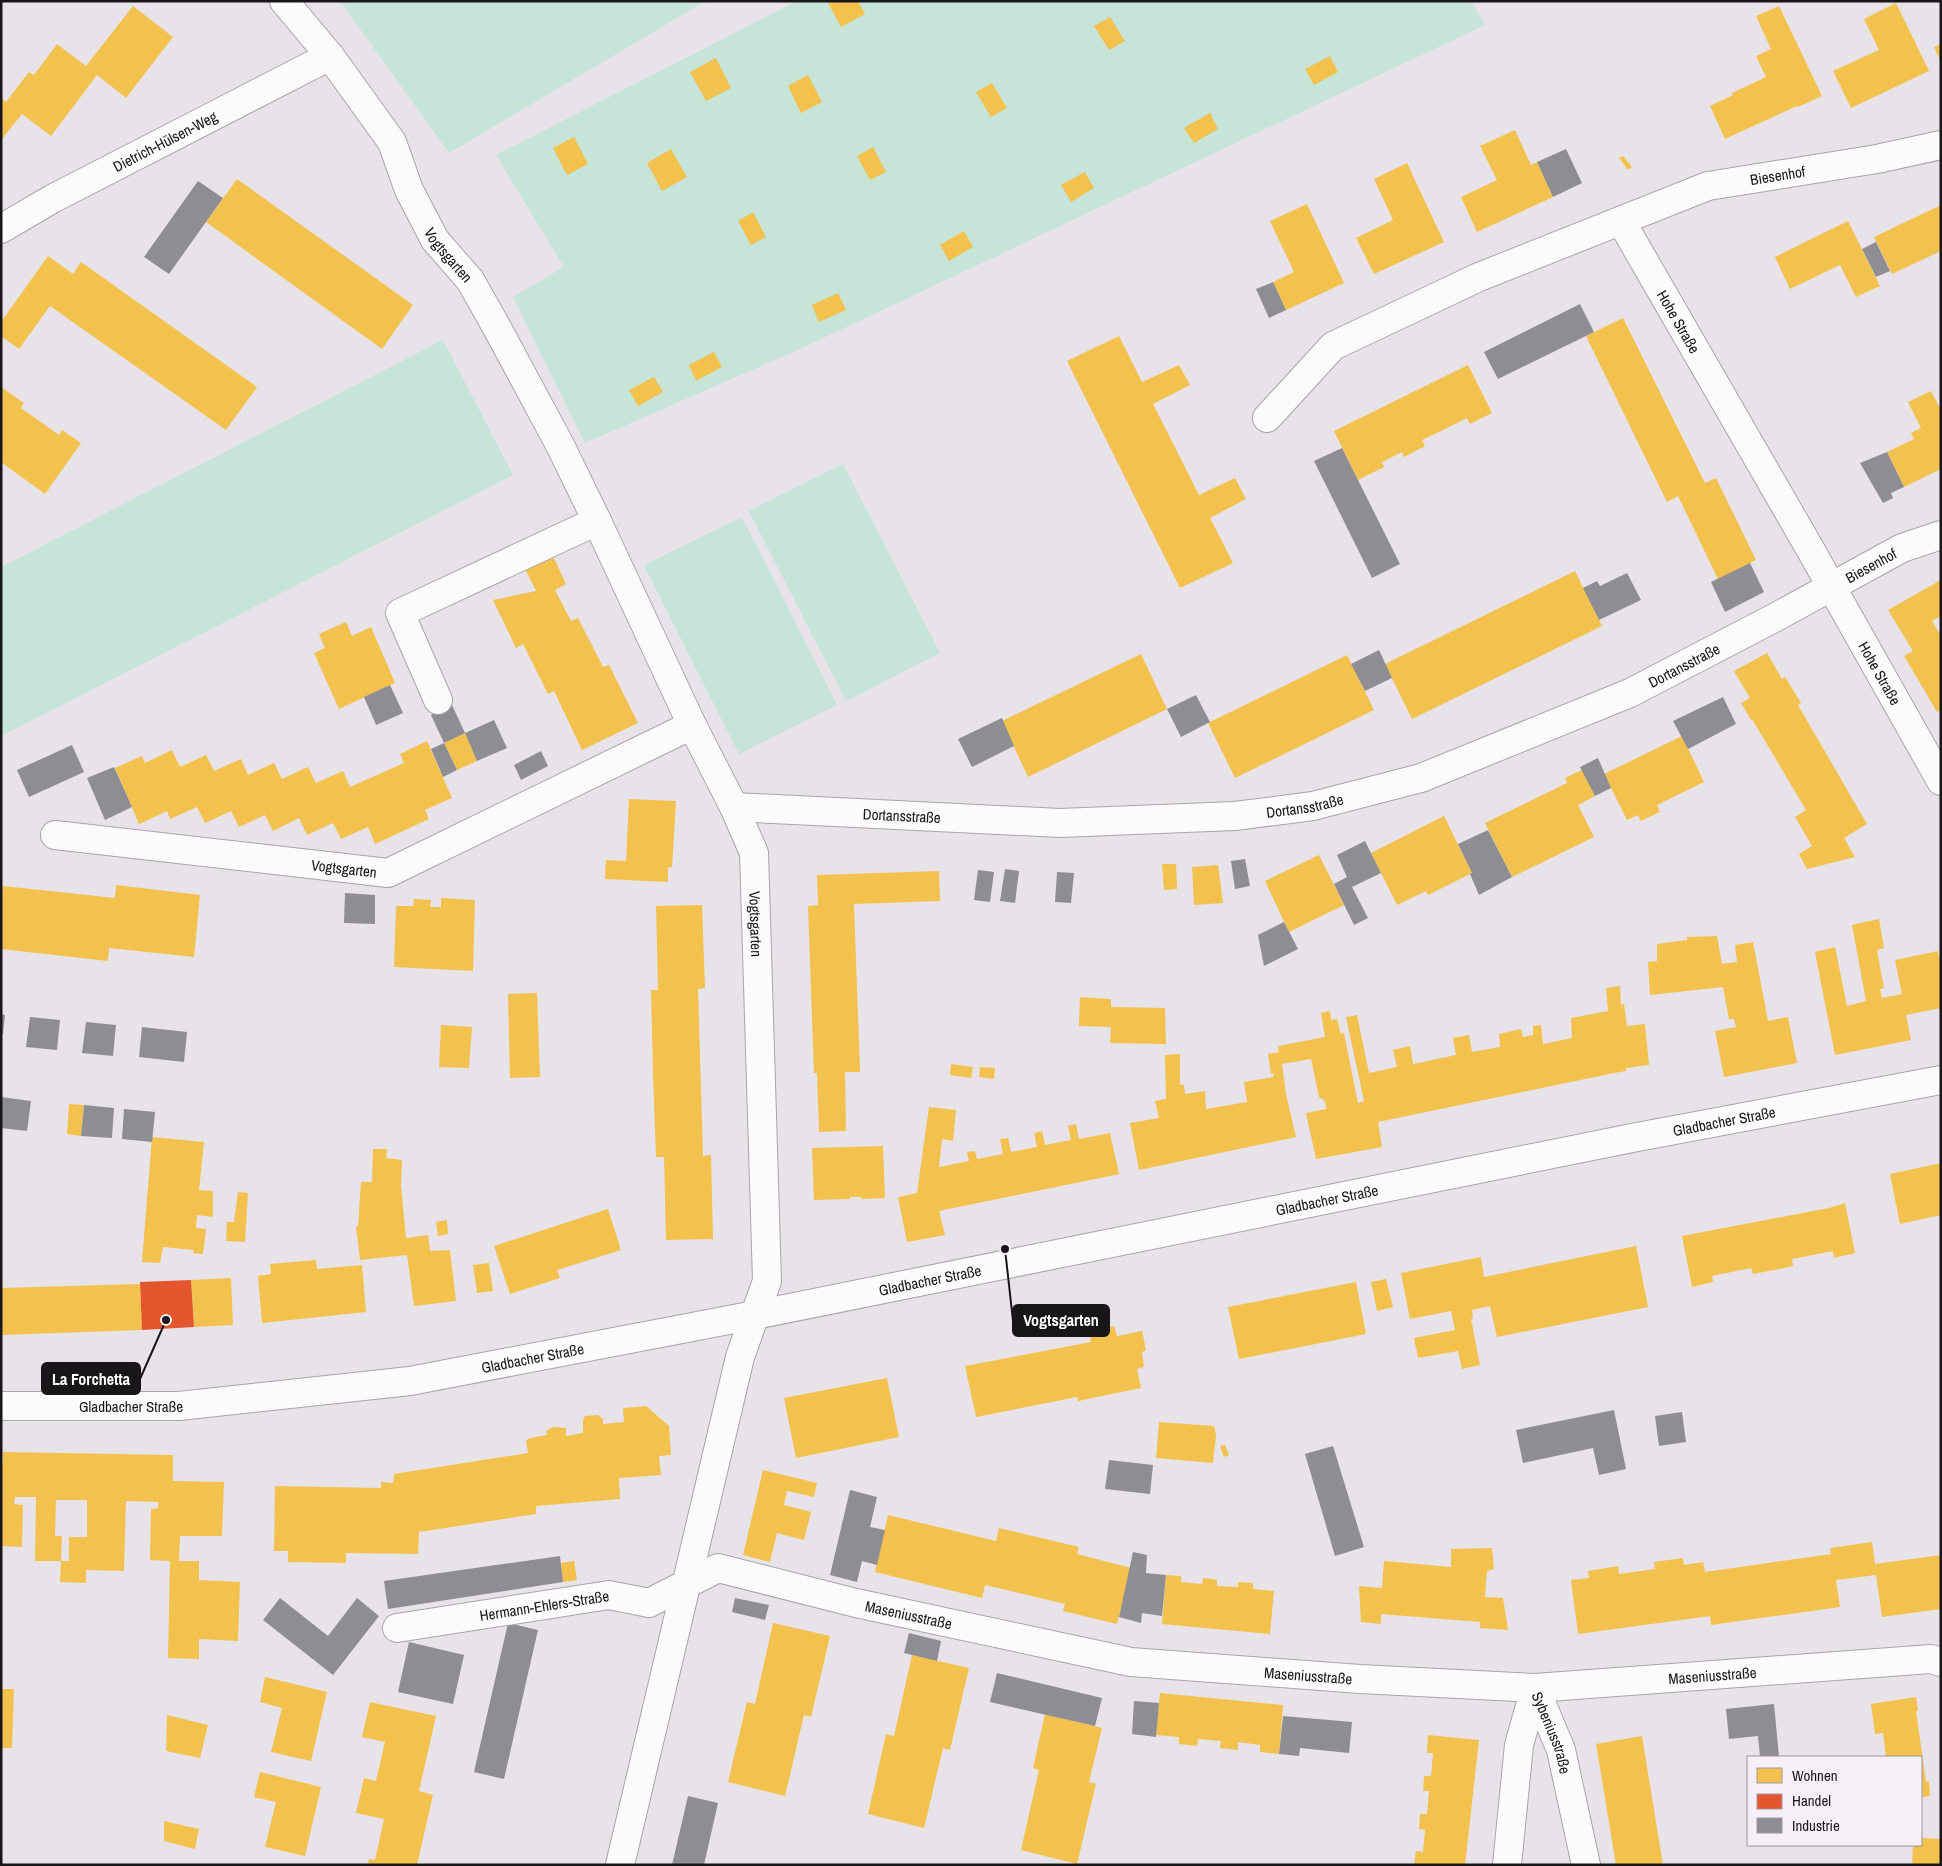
<svg xmlns="http://www.w3.org/2000/svg" width="1942" height="1866" viewBox="0 0 1942 1866" font-family="'Archivo Narrow',sans-serif">
<style>
.green{fill:#c6e4d7}
.homes{fill:#f2c14e}
.shops{fill:#e4572e}
.industry{fill:#8d8d92}
.lines{fill:none;stroke-linecap:round;stroke-linejoin:round}
.street-casing{stroke:#a8a4a8;stroke-width:30}
.secondary-casing{stroke:#a8a4a8;stroke-width:30}
.street{stroke:#fcfbfc;stroke-width:28}
.secondary{stroke:#fcfbfc;stroke-width:28}
.labels{text-anchor:middle;dominant-baseline:central;stroke-width:5;stroke-linejoin:round;paint-order:stroke}
.street-label{font-size:15px;fill:#191619;stroke:#f6eff7}
.leader{fill:none;stroke:#191619;stroke-width:2}
.callout-dot{fill:#191619;stroke:#f6eff7;stroke-width:2}
.callout{fill:#191619;stroke:#191619;stroke-width:2}
.callout-label{font-size:16px;text-anchor:middle;font-weight:bold;fill:#fff}
</style>
<rect width="100%" height="100%" fill="#e8e3e8"/>
<g class="green">
<polygon points="340,1 706,1 449,153"/>
<polygon points="797,1 1471,1 1485,25 800,349 585,443 513,297 564,267 496,155"/>
<polygon points="443,340 513,475 1,736 1,567"/>
<polygon points="843,464 940,653 846,701 749,511"/>
<polygon points="742,517 837,705 739,754 644,565"/>
</g>
<g class="homes">
<polygon points="827,1 858,1 865,14 841,27"/>
<polygon points="1896,3 1929,71 1851,108 1833,71 1879,50 1864,19"/>
<polygon points="133,6 173,37 126,98 97,75 51,136 22,114 1,140 1,98 6,102 29,72 34,75 57,44 86,66"/>
<polygon points="1779,6 1822,96 1798,107 1797,106 1725,139 1710,106 1733,95 1732,93 1766,77 1756,56 1771,49 1756,16"/>
<polygon points="1110,17 1125,41 1109,50 1094,26"/>
<polygon points="1941,44 1941,62 1934,47"/>
<polygon points="1330,56 1338,72 1314,85 1305,69"/>
<polygon points="716,58 731,88 706,101 690,72"/>
<polygon points="808,75 822,102 801,113 788,86"/>
<polygon points="992,83 1007,108 991,117 976,92"/>
<polygon points="1210,113 1218,129 1194,143 1184,128"/>
<polygon points="1515,130 1531,165 1537,162 1553,197 1477,232 1461,197 1497,180 1480,146"/>
<polygon points="574,137 588,164 567,175 553,148"/>
<polygon points="873,147 886,172 870,180 857,156"/>
<polygon points="671,149 687,177 662,191 647,163"/>
<polygon points="1623,156 1632,167 1628,170 1619,158"/>
<polygon points="1407,163 1444,242 1374,274 1356,238 1393,220 1374,179"/>
<polygon points="1085,172 1094,188 1071,202 1061,185"/>
<polygon points="237,179 413,305 382,349 206,222"/>
<polygon points="1307,204 1344,283 1286,310 1273,282 1294,272 1270,221"/>
<polygon points="1941,205 1941,251 1892,274 1874,237"/>
<polygon points="753,212 766,237 751,245 738,221"/>
<polygon points="1848,221 1880,286 1856,297 1840,265 1790,289 1775,257"/>
<polygon points="964,231 973,247 949,261 940,245"/>
<polygon points="48,256 73,274 81,262 257,387 226,430 50,306 19,349 1,336 1,322"/>
<polygon points="838,293 846,310 819,322 812,305"/>
<polygon points="1623,318 1705,483 1716,478 1756,560 1718,579 1678,496 1667,502 1586,336"/>
<polygon points="1119,336 1142,382 1179,365 1190,385 1153,404 1199,495 1235,478 1246,499 1210,518 1233,563 1180,588 1067,361"/>
<polygon points="714,352 722,367 696,381 689,365"/>
<polygon points="1468,365 1492,413 1470,424 1467,418 1447,428 1422,440 1425,446 1404,457 1402,452 1382,462 1384,467 1358,480 1334,431"/>
<polygon points="654,377 663,392 638,406 629,390"/>
<polygon points="1,387 24,403 21,408 59,435 62,430 81,443 45,494 1,462"/>
<polygon points="1931,391 1941,410 1941,469 1904,487 1887,452 1914,439 1911,433 1921,428 1908,402"/>
<polygon points="553,556 566,584 555,590 571,621 578,618 603,667 609,665 638,723 582,750 554,691 548,694 523,644 516,648 493,600 536,591 525,569"/>
<polygon points="1575,571 1602,626 1412,719 1385,664"/>
<polygon points="1941,580 1941,616 1932,621 1941,636 1941,710 1937,712 1904,656 1913,651 1888,610"/>
<polygon points="346,622 352,636 371,627 395,683 339,709 314,653 325,648 319,634"/>
<polygon points="1767,653 1782,679 1785,677 1801,703 1798,705 1867,824 1844,838 1855,857 1807,869 1799,854 1812,846 1795,817 1806,810 1752,719 1751,720 1741,703 1750,698 1734,671"/>
<polygon points="1141,654 1167,709 1028,777 1002,721"/>
<polygon points="1347,655 1374,710 1235,778 1208,723"/>
<polygon points="465,733 477,761 457,770 444,743"/>
<polygon points="1682,736 1704,782 1657,805 1660,812 1641,821 1638,815 1627,820 1604,774"/>
<polygon points="427,741 452,798 425,810 429,819 375,844 368,827 341,839 333,823 307,835 299,818 273,831 265,815 239,827 231,811 205,823 197,807 170,819 167,811 139,824 115,768 142,756 145,763 172,750 180,767 206,755 214,771 241,759 248,775 274,763 282,779 308,767 316,783 343,771 350,787 404,763 400,754"/>
<polygon points="1582,770 1595,796 1578,805 1594,837 1512,877 1485,823 1567,783 1565,778"/>
<polygon points="629,799 676,801 672,867 668,867 668,882 605,879 606,860 626,861"/>
<polygon points="1444,816 1472,873 1428,895 1426,891 1397,905 1371,853"/>
<polygon points="1319,855 1344,905 1289,932 1265,881"/>
<polygon points="1162,864 1176,864 1177,889 1164,890"/>
<polygon points="1218,865 1223,903 1194,905 1192,867"/>
<polygon points="939,871 940,901 854,904 860,1072 845,1072 846,1131 819,1132 817,1073 814,1073 808,906 818,905 817,875"/>
<polygon points="116,885 200,895 194,957 109,948 108,961 1,949 1,903 3,886 115,898"/>
<polygon points="441,898 475,900 473,971 394,967 396,906 413,906 414,899 431,900 430,907 441,907"/>
<polygon points="702,905 705,988 698,989 703,1156 711,1155 713,1239 666,1240 664,1157 656,1157 653,1074 651,990 658,990 656,906"/>
<polygon points="1879,919 1884,948 1877,950 1884,988 1880,989 1882,998 1902,994 1895,960 1938,951 1939,958 1941,958 1941,1008 1906,1015 1911,1040 1835,1055 1815,952 1835,947 1847,1006 1866,1001 1852,925"/>
<polygon points="1717,936 1722,964 1737,962 1735,945 1753,942 1768,1021 1788,1017 1797,1063 1724,1077 1715,1031 1736,1027 1734,1019 1729,1019 1723,987 1650,995 1648,962 1657,961 1657,944 1687,940 1687,937"/>
<polygon points="1620,986 1621,1005 1624,1004 1627,1026 1645,1024 1649,1065 1626,1068 1626,1071 1614,1073 1378,1122 1382,1147 1316,1159 1306,1113 1326,1109 1325,1101 1319,1097 1311,1059 1282,1064 1286,1094 1296,1137 1139,1170 1130,1123 1159,1118 1155,1101 1166,1099 1165,1055 1180,1054 1180,1085 1184,1085 1185,1094 1205,1091 1206,1109 1247,1102 1244,1082 1273,1077 1274,1074 1271,1074 1268,1054 1279,1052 1278,1046 1325,1037 1321,1013 1330,1011 1331,1020 1337,1019 1341,1034 1344,1033 1358,1103 1364,1101 1346,1017 1357,1015 1369,1073 1397,1067 1393,1050 1410,1046 1413,1064 1456,1055 1453,1038 1469,1035 1472,1052 1500,1047 1499,1034 1521,1029 1523,1037 1533,1035 1533,1026 1541,1025 1543,1044 1572,1038 1571,1018 1608,1011 1606,988"/>
<polygon points="537,993 540,1077 510,1078 508,994"/>
<polygon points="1080,997 1111,999 1111,1007 1165,1008 1166,1044 1110,1043 1111,1027 1079,1026"/>
<polygon points="441,1025 472,1027 469,1068 439,1067"/>
<polygon points="951,1064 973,1067 971,1078 950,1075"/>
<polygon points="980,1067 995,1068 994,1079 979,1077"/>
<polygon points="69,1104 84,1105 81,1136 67,1134"/>
<polygon points="929,1107 956,1110 953,1141 942,1139 939,1167 969,1161 967,1152 975,1151 977,1159 1003,1154 1000,1139 1008,1138 1011,1152 1037,1147 1034,1133 1042,1131 1045,1145 1071,1140 1068,1126 1076,1124 1079,1139 1110,1133 1119,1174 939,1211 945,1235 907,1242 898,1197 917,1193"/>
<polygon points="152,1137 204,1142 199,1190 213,1191 213,1217 197,1215 196,1228 206,1229 203,1254 193,1253 194,1250 163,1247 160,1263 142,1262"/>
<polygon points="883,1146 885,1198 861,1199 861,1197 850,1197 850,1199 814,1200 812,1148"/>
<polygon points="373,1149 387,1149 386,1158 402,1160 401,1185 406,1238 428,1235 430,1251 450,1250 456,1301 414,1306 407,1255 360,1260 356,1227 358,1226 361,1182 372,1182"/>
<polygon points="1941,1163 1941,1215 1900,1224 1890,1174"/>
<polygon points="238,1192 248,1193 245,1242 226,1241 227,1222 234,1222"/>
<polygon points="1845,1203 1855,1253 1834,1258 1833,1251 1792,1259 1793,1266 1774,1270 1753,1274 1751,1268 1712,1276 1713,1282 1692,1287 1682,1236 1829,1208"/>
<polygon points="608,1209 621,1250 557,1270 560,1278 510,1294 494,1246"/>
<polygon points="447,1220 448,1234 438,1236 436,1222"/>
<polygon points="1636,1246 1648,1307 1497,1337 1490,1306 1472,1310 1473,1319 1471,1319 1480,1365 1462,1369 1458,1351 1418,1358 1414,1338 1455,1330 1451,1311 1410,1319 1401,1273 1481,1257 1484,1277"/>
<polygon points="316,1260 317,1269 362,1265 366,1312 262,1323 258,1276 271,1274 270,1264"/>
<polygon points="489,1263 493,1291 477,1293 473,1265"/>
<polygon points="231,1278 233,1325 194,1327 191,1280"/>
<polygon points="1386,1279 1393,1307 1377,1311 1371,1282"/>
<polygon points="1356,1282 1366,1334 1239,1359 1228,1307"/>
<polygon points="140,1284 142,1330 1,1335 1,1288"/>
<polygon points="1114,1326 1117,1336 1142,1331 1146,1350 1142,1352 1144,1367 1137,1369 1141,1388 1078,1401 1077,1397 976,1417 965,1366 1091,1342 1089,1332"/>
<polygon points="887,1378 899,1437 796,1458 784,1398"/>
<polygon points="646,1406 669,1426 671,1455 659,1456 661,1475 619,1478 620,1499 536,1506 536,1514 419,1532 418,1554 346,1553 346,1563 288,1562 288,1551 274,1551 275,1486 381,1488 381,1482 393,1483 394,1474 528,1453 526,1441 530,1438 547,1435 546,1431 553,1427 566,1428 566,1436 583,1433 583,1420 585,1416 598,1415 603,1419 603,1424 624,1422 623,1408"/>
<polygon points="1159,1422 1214,1426 1216,1435 1213,1463 1156,1458"/>
<polygon points="1225,1445 1229,1455 1224,1457 1220,1446"/>
<polygon points="3,1452 173,1455 173,1481 224,1482 222,1536 180,1536 179,1561 199,1561 199,1580 240,1582 238,1641 199,1639 199,1659 168,1658 170,1561 150,1560 151,1509 158,1508 158,1502 126,1501 124,1571 86,1570 86,1583 60,1582 61,1561 69,1561 69,1537 87,1537 87,1500 56,1500 55,1536 62,1536 61,1561 35,1561 36,1497 15,1497 14,1504 23,1505 22,1547 1,1546 1,1465 3,1465"/>
<polygon points="763,1470 817,1483 814,1497 787,1491 784,1505 811,1512 804,1540 777,1533 770,1562 743,1555"/>
<polygon points="888,1515 996,1541 999,1528 1079,1547 1077,1554 1131,1568 1117,1624 1063,1611 1065,1604 985,1585 982,1598 875,1572"/>
<polygon points="1872,1542 1875,1564 1941,1555 1941,1609 1882,1617 1876,1575 1836,1580 1840,1607 1711,1625 1710,1616 1578,1634 1571,1580 1589,1578 1588,1571 1618,1566 1619,1574 1655,1569 1654,1562 1683,1558 1684,1565 1703,1562 1705,1572 1831,1554 1830,1548"/>
<polygon points="1492,1548 1494,1569 1487,1571 1485,1597 1503,1598 1508,1630 1480,1628 1480,1622 1381,1614 1381,1624 1361,1622 1359,1586 1382,1588 1384,1561 1451,1567 1451,1549"/>
<polygon points="574,1561 577,1580 563,1582 561,1563"/>
<polygon points="1166,1575 1181,1576 1181,1582 1202,1584 1203,1578 1217,1580 1217,1586 1238,1587 1238,1582 1253,1583 1253,1589 1274,1591 1270,1634 1162,1624"/>
<polygon points="773,1623 830,1636 811,1717 804,1715 785,1796 728,1782 747,1702 755,1704"/>
<polygon points="912,1655 969,1668 950,1750 943,1748 924,1828 868,1814 886,1734 894,1736"/>
<polygon points="265,1677 327,1692 311,1761 271,1752 282,1708 260,1702"/>
<polygon points="1,1689 14,1689 12,1748 1,1748"/>
<polygon points="1160,1693 1283,1705 1279,1754 1260,1752 1260,1745 1238,1742 1238,1750 1220,1748 1221,1741 1198,1739 1197,1746 1179,1744 1179,1737 1156,1735"/>
<polygon points="1916,1697 1918,1711 1916,1711 1926,1782 1929,1781 1930,1796 1921,1797 1921,1757 1886,1757 1883,1733 1875,1734 1871,1704"/>
<polygon points="370,1702 436,1716 419,1791 433,1795 417,1865 368,1865 369,1859 375,1860 384,1819 356,1813 364,1778 376,1781 385,1742 362,1737"/>
<polygon points="1045,1714 1102,1728 1089,1782 1096,1784 1077,1864 1021,1850 1039,1770 1033,1768"/>
<polygon points="167,1715 208,1725 200,1758 166,1751"/>
<polygon points="1428,1735 1479,1740 1465,1865 1414,1865 1416,1851 1423,1852 1425,1830 1419,1829 1420,1814 1427,1814 1429,1791 1423,1791 1424,1776 1431,1776 1433,1753 1427,1753"/>
<polygon points="1642,1736 1663,1865 1616,1865 1596,1744"/>
<polygon points="260,1772 321,1787 305,1856 265,1847 276,1802 254,1797"/>
<polygon points="164,1821 199,1829 195,1849 164,1841"/>
<polygon points="1921,1838 1941,1839 1941,1865 1912,1865 1913,1845 1921,1845"/>
</g>
<polygon class="shops" points="191,1280 194,1327 142,1330 140,1282"/>
<g class="industry">
<polygon points="1566,149 1582,183 1553,197 1537,162"/>
<polygon points="198,181 223,198 169,274 144,257"/>
<polygon points="1876,242 1890,271 1876,277 1862,249"/>
<polygon points="1273,282 1286,310 1269,318 1256,289"/>
<polygon points="1580,304 1594,332 1498,379 1484,352"/>
<polygon points="1342,448 1400,564 1372,578 1314,461"/>
<polygon points="1887,452 1904,487 1891,493 1893,498 1883,503 1860,463"/>
<polygon points="1750,563 1764,592 1725,612 1711,582"/>
<polygon points="1627,573 1641,600 1599,620 1583,588 1597,581 1600,586"/>
<polygon points="1379,650 1392,678 1365,691 1351,664"/>
<polygon points="390,685 403,713 376,725 364,697"/>
<polygon points="1196,695 1210,722 1181,737 1167,709"/>
<polygon points="1723,697 1736,724 1688,749 1673,721"/>
<polygon points="452,705 465,733 444,743 431,715"/>
<polygon points="1002,718 1014,746 972,767 958,739"/>
<polygon points="494,720 507,748 477,761 465,733"/>
<polygon points="444,743 457,770 443,777 431,749"/>
<polygon points="72,745 84,772 29,797 17,770"/>
<polygon points="541,751 548,766 521,780 514,765"/>
<polygon points="1598,758 1611,788 1595,796 1580,767"/>
<polygon points="114,767 132,807 105,820 87,778"/>
<polygon points="1488,830 1512,877 1479,895 1470,874 1472,873 1458,844"/>
<polygon points="1365,841 1381,873 1352,887 1368,918 1354,925 1334,884 1347,877 1337,855"/>
<polygon points="1245,859 1250,886 1235,889 1231,861"/>
<polygon points="1005,869 1019,871 1015,903 1000,901"/>
<polygon points="978,870 994,872 990,902 974,900"/>
<polygon points="1057,872 1074,873 1071,903 1055,902"/>
<polygon points="345,893 375,895 375,924 344,923"/>
<polygon points="1284,922 1298,949 1264,966 1258,935"/>
<polygon points="1,1014 5,1015 3,1034 1,1034"/>
<polygon points="30,1017 60,1020 57,1050 26,1047"/>
<polygon points="86,1022 116,1025 113,1056 82,1053"/>
<polygon points="142,1027 187,1032 184,1062 139,1057"/>
<polygon points="1,1097 31,1101 27,1131 1,1128"/>
<polygon points="84,1105 114,1108 112,1138 81,1136"/>
<polygon points="124,1109 155,1112 152,1142 122,1139"/>
<polygon points="1614,1410 1626,1469 1599,1475 1593,1448 1523,1463 1516,1430"/>
<polygon points="1682,1412 1686,1442 1659,1446 1655,1416"/>
<polygon points="1333,1446 1364,1547 1335,1556 1305,1454"/>
<polygon points="1109,1460 1153,1465 1150,1494 1105,1489"/>
<polygon points="850,1490 877,1497 870,1527 885,1530 877,1565 862,1561 857,1582 830,1575"/>
<polygon points="1133,1552 1147,1555 1146,1573 1166,1575 1162,1616 1142,1613 1141,1623 1119,1617"/>
<polygon points="560,1556 563,1582 388,1609 384,1581"/>
<polygon points="280,1598 328,1636 357,1598 379,1616 333,1675 263,1620"/>
<polygon points="735,1598 769,1605 765,1620 732,1612"/>
<polygon points="508,1623 538,1630 504,1779 474,1772"/>
<polygon points="909,1633 941,1641 937,1661 904,1653"/>
<polygon points="409,1642 464,1655 453,1704 398,1692"/>
<polygon points="997,1673 1102,1698 1095,1726 990,1702"/>
<polygon points="1134,1701 1159,1703 1156,1737 1132,1734"/>
<polygon points="1774,1704 1779,1757 1760,1757 1758,1736 1729,1739 1726,1709"/>
<polygon points="1283,1716 1352,1722 1349,1753 1300,1748 1299,1756 1279,1754"/>
<polygon points="688,1796 718,1803 704,1865 672,1865"/>
</g>
<g class="lines">
<defs>
<g id="street">
<path id="s1" d="M284,1l46,55 62,86 17,48 26,50 35,40 26,46 64,119 37,76 95,204 42,82 20,46 13,428 -27,76 -120,508"/>
<path id="s2" d="M1621,221l188,326 132,234"/>
<path id="s3" d="M1,229l51,-30 278,-143"/>
<path id="s4" d="M1267,418l66,-72 146,-69 229,-91 169,-27 64,-14"/>
<polyline points="438,700 400,613 597,521"/>
<path id="s5" d="M734,807l326,16 175,-7 78,-10 108,-28 209,-85 146,-76 126,-69 39,-13"/>
<path id="s6" d="M55,835l333,38 304,-148"/>
<path id="s7" d="M397,1628l212,-33 40,8 69,-35 138,35 275,59 229,17 175,9 396,-29 10,3"/>
<path id="s8" d="M1535,1688l26,62 25,115"/>
<polyline points="1507,1865 1519,1745 1535,1688"/>
</g>
<g id="secondary">
<path id="s9" d="M1,1406h178l231,-25 345,-66 877,-177 309,-58"/>
</g>
</defs>
<use href="#street" class="street-casing"/>
<use href="#secondary" class="secondary-casing"/>
<use href="#street" class="street"/>
<use href="#secondary" class="secondary"/>
</g>
<g class="labels">
<g class="street-label">
<text stroke="none"><textPath href="#s3" startOffset="186">Dietrich-Hülsen-Weg</textPath></text>
<text stroke="none"><textPath href="#s4" startOffset="576">Biesenhof</textPath></text>
<text stroke="none"><textPath href="#s1" startOffset="305">Vogtsgarten</textPath></text>
<text stroke="none"><textPath href="#s2" startOffset="116">Hohe Straße</textPath></text>
<text stroke="none"><textPath href="#s5" startOffset="1190">Biesenhof</textPath></text>
<text stroke="none"><textPath href="#s5" startOffset="978">Dortansstraße</textPath></text>
<text stroke="none"><textPath href="#s2" startOffset="521">Hohe Straße</textPath></text>
<text stroke="none"><textPath href="#s5" startOffset="572">Dortansstraße</textPath></text>
<text stroke="none"><textPath href="#s5" startOffset="168">Dortansstraße</textPath></text>
<text stroke="none"><textPath href="#s6" startOffset="291">Vogtsgarten</textPath></text>
<text stroke="none"><textPath href="#s1" startOffset="1049">Vogtsgarten</textPath></text>
<text stroke="none"><textPath href="#s9" startOffset="1750">Gladbacher Straße</textPath></text>
<text stroke="none"><textPath href="#s9" startOffset="1345">Gladbacher Straße</textPath></text>
<text stroke="none"><textPath href="#s9" startOffset="940">Gladbacher Straße</textPath></text>
<text stroke="none"><textPath href="#s9" startOffset="535">Gladbacher Straße</textPath></text>
<text stroke="none"><textPath href="#s9" startOffset="130">Gladbacher Straße</textPath></text>
<text stroke="none"><textPath href="#s7" startOffset="149">Hermann-Ehlers-Straße</textPath></text>
<text stroke="none"><textPath href="#s7" startOffset="529">Maseniusstraße</textPath></text>
<text stroke="none"><textPath href="#s7" startOffset="934">Maseniusstraße</textPath></text>
<text stroke="none"><textPath href="#s7" startOffset="1339">Maseniusstraße</textPath></text>
<text stroke="none"><textPath href="#s8" startOffset="48">Sybeniusstraße</textPath></text>
</g>
</g>
<path class="leader" d="M1005 1249L1013 1321M166 1320L140 1379"/>
<g class="callout-dot">
<circle cx="1005" cy="1249" r="5"/>
<circle cx="166" cy="1320" r="5"/>
</g>
<g class="callout">
<rect x="1013" y="1305" width="96" height="31" rx="5"/>
<rect x="42" y="1363" width="98" height="31" rx="5"/>
</g>
<g class="callout-label">
<text x="1061" y="1326">Vogtsgarten</text>
<text x="91" y="1385">La Forchetta</text>
</g>
<rect width="1942" height="1866" fill="none" stroke="#191619" stroke-width="5"/>
<rect x="1747" y="1756" width="175" height="90" fill="#f6eff7" stroke="#9e989e"/>
<rect x="1757" y="1768" width="25" height="15" fill="#f2c14e" stroke="#9e989e"/>
<text x="1792" y="1781" font-size="15" fill="#191619">Wohnen</text>
<rect x="1757" y="1794" width="25" height="15" fill="#e4572e" stroke="#9e989e"/>
<text x="1792" y="1806" font-size="15" fill="#191619">Handel</text>
<rect x="1757" y="1818" width="25" height="15" fill="#8d8d92" stroke="#9e989e"/>
<text x="1792" y="1831" font-size="15" fill="#191619">Industrie</text>
</svg>
